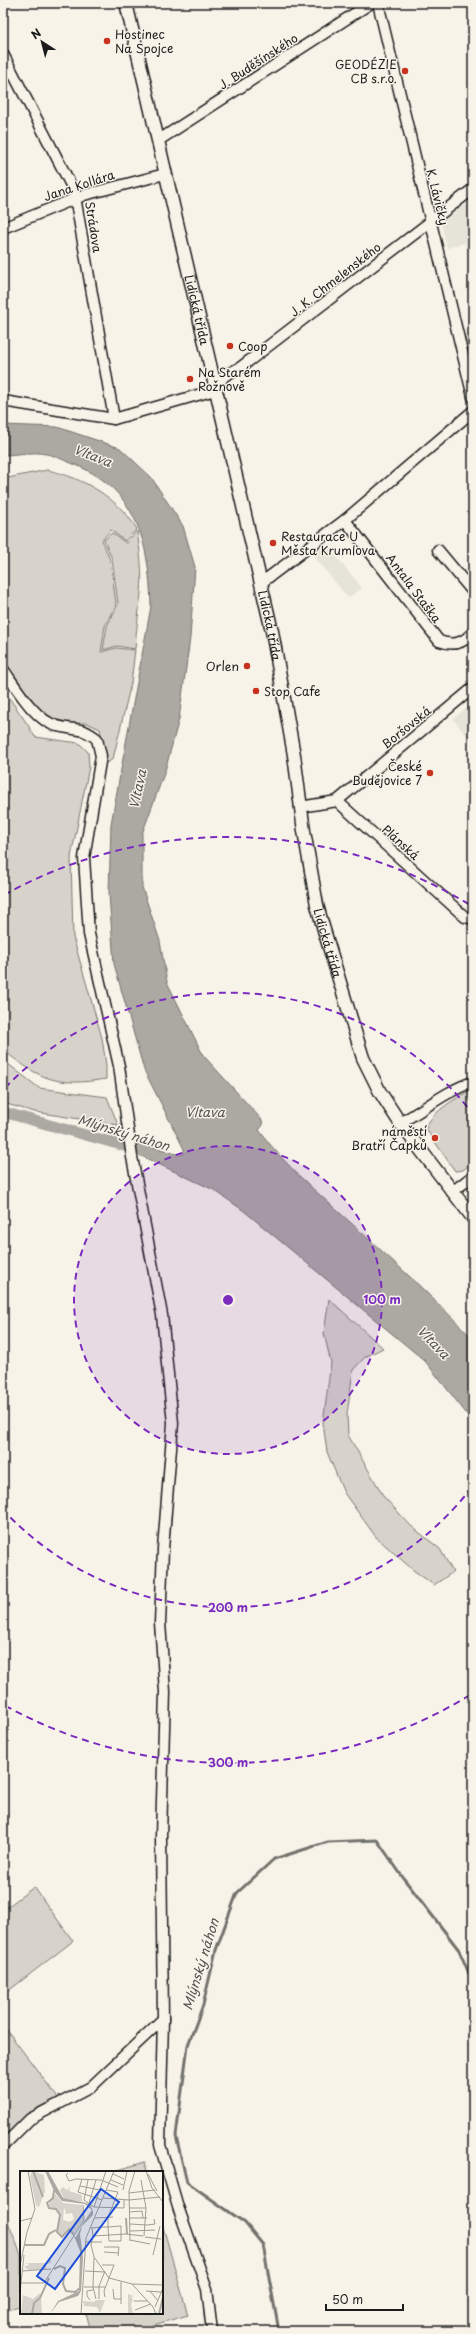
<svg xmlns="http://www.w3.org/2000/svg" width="476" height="2334" viewBox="0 0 476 2334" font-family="'Playpen Sans',sans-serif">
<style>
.built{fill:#e6e3d9}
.green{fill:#d7d3cb;stroke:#7a7874}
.water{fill:#aca9a2;stroke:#72716c}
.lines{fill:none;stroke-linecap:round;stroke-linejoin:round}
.stream{stroke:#72716c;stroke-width:3}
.canal{stroke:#aca9a2;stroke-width:11}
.minor-casing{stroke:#1c1c1c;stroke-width:13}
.tertiary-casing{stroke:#1c1c1c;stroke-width:15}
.minor{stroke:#f7f3e8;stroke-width:10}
.tertiary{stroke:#f7f3e8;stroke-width:12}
.ring{fill:none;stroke:#7b2cbf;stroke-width:2;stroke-dasharray:7 5}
.poi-dot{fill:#c8321e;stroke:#f7f3e8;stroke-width:1.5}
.labels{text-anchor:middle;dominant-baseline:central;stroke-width:3;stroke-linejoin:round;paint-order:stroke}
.poi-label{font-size:12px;fill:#1c1c1c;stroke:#f7f3e8;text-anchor:start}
.street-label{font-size:12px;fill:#1c1c1c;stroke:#f7f3e8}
.water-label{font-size:13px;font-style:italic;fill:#565452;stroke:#f7f3e8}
.inset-river{fill:none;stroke:#aca9a2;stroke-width:2}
.inset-road{fill:none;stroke:#9f9d96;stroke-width:1}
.view{fill:#1d4ed8;fill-opacity:0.15;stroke:#1d4ed8;stroke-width:2}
.inset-edge{fill:none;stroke:#1c1c1c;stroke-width:2}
.centre{fill:#7b2cbf;stroke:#f7f3e8;stroke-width:2}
.ring-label{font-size:12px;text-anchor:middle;font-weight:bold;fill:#7b2cbf;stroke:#f7f3e8;stroke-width:3;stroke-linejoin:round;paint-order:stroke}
</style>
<rect width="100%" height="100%" fill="#f7f3e8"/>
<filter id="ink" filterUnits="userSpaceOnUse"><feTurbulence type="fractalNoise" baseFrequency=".025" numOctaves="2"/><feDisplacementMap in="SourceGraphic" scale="8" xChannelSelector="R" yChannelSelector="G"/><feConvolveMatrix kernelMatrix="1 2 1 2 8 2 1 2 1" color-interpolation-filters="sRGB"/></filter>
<g filter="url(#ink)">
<g class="built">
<polygon points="473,199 473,259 470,260 464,243 447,248 441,223"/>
<polygon points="326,544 362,588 348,598 313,555"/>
<polygon points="473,703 473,744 453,719"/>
</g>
<g class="green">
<path d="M47,470c35,7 71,28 90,59l-12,12 -14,-11 -9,10 8,20 6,44 -11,22 -4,26 15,-4 19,2 -4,33 -18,76 -6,4 -7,-34 -13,-6h-25l-11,-4 -14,-10 -34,-44v-186z"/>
<path d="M137,531c3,20 6,41 4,62 -2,19 -5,37 -6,56l-18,-3 -14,4 4,-24 11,-22 -6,-45 -8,-19 8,-7 14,10z"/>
<path d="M3,689l25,36 7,12 44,6 9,9 1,15 -18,90 2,80 29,101 4,27v14c-49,8 -65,1 -103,-29z"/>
<polygon points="3,1060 39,1088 107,1097 118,1125 35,1112 3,1103"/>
<path d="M473,1089v73l-10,8 -8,1 -27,-39 -2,-6c9,-16 30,-28 47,-37z"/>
<polygon points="329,1299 383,1348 365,1357 353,1370 347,1414 348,1435 384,1497 411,1526 440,1549 453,1572 434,1585 413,1570 376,1537 344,1493 327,1452 323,1423 331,1363 324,1333"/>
<polygon points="34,1887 73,1941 3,1995 3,1910"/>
<polygon points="3,2025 58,2098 35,2109 3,2138"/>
<polygon points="145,2162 147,2172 110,2172"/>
<polygon points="3,2209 21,2255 21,2305 3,2312"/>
<polygon points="162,2223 188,2315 133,2331 91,2331 86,2313 162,2313"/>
</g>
<path class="water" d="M3,425l54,2 63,21 31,29 32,49 12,41 -5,71 -11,81 -14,52 -23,63v53l18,54 7,41 36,73 59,65 1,5 -4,5c25,35 59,63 91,92 42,38 84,76 123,117v83l-48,-61 -181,-150 -30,-21 -77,-36 -1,-13 43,14 5,-1v-5l-40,-79 -30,-106 -5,-70 2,-70 40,-218c-2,-64 -14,-118 -80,-143 -8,-3 -17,-8 -25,-9 -13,-3 -30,1 -43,1z"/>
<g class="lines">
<polyline class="stream" points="279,2331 263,2245 245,2223 187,2182 176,2136 188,2045 203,2005 216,1950 237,1893 274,1859 328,1842 377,1840 404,1879 459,1950 473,1983"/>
<polyline class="canal" points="3,1112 150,1153"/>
<defs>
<g id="minor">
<polyline points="378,3 473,397"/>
<polyline points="3,54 74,191 114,419"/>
<polyline points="159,140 371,3"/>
<polyline points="3,228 84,195 165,174"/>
<polyline points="3,401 114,419 215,390 224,376 241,367 473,189"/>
<path d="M345,520l94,121c14,5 24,3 34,-9"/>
<polyline points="438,550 473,592"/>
<polyline points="261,583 345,520 473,411"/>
<path d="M3,669c13,18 32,52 54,57 19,5 24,0 40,13l4,17 -17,102 5,76 30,132 13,91 30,158 11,108 -10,126 -3,74 5,69 -4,145 2,182 -3,126 18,62 29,82 5,42"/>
<polyline points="337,801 465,917 473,919"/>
<polyline points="300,807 337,801 473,688"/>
<path d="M400,1123c25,-14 46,-32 73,-41"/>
<polyline points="452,1192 473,1176"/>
<polyline points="3,2146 30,2119 91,2087 163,2019"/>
</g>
<g id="tertiary">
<path id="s1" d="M126,3l146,628 22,124 10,76 13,74 7,25 39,128 17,34 20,31 73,95"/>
</g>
</defs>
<use href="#minor" class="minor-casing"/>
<use href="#tertiary" class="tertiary-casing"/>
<use href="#minor" class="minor"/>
<use href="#tertiary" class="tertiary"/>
</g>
</g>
<circle cx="228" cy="1300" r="154" fill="#7b2cbf" fill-opacity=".12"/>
<g class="ring">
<circle cx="228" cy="1300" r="154"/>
<path d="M472 1487A308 308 0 0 1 5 1512M5 1088A308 308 0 0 1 472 1113"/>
<path d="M470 1695A463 463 0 0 1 4 1705M4 895A463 463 0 0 1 470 905"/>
</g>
<g class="poi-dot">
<circle cx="107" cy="41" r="4"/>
<circle cx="405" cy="71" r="4"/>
<circle cx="230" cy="346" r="4"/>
<circle cx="190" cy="379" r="4"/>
<circle cx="273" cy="543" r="4"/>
<circle cx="247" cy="666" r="4"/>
<circle cx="256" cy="691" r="4"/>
<circle cx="430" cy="773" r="4"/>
<circle cx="435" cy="1138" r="4"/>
</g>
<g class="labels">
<g class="poi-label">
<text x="115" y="34">Hostinec<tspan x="115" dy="14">Na Spojce</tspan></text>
<text x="397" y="64" text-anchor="end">GEODÉZIE<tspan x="397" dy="14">CB s.r.o.</tspan></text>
<text x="238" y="346">Coop</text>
<text x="198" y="372">Na Starém<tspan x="198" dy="14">Rožnově</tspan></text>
<text x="281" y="536">Restaurace U<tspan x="281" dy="14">Města Krumlova</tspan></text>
<text x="239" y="666" text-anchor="end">Orlen</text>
<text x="264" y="691">Stop Cafe</text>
<text x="422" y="766" text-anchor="end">České<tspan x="422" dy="14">Budějovice 7</tspan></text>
<text x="427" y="1131" text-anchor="end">náměstí<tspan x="427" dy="14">Bratří Čapků</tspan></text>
</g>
<g class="street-label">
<text transform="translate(258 61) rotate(-33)">J. Buděšínského</text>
<text transform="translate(79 185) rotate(-18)">Jana Kollára</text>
<text transform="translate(438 197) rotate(76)">K. Lávičky</text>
<text transform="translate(94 227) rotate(81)">Strádova</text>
<text transform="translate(335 279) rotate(-38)">J. K. Chmelenského</text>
<text stroke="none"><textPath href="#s1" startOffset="315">Lidická třída</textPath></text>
<text transform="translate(414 588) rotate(53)">Antala Staška</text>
<text stroke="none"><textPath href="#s1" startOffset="639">Lidická třída</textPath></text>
<text transform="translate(406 727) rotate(-39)">Boršovská</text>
<text transform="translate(401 842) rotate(42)">Plánská</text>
<text stroke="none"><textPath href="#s1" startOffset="962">Lidická třída</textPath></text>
</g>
<g class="water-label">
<text transform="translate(93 455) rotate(21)">Vltava</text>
<text transform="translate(137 789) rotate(-78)">Vltava</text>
<text x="205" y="1111">Vltava</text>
<text transform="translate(124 1132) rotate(17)">Mlýnský náhon</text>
<text transform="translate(434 1342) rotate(46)">Vltava</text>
<text transform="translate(200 1964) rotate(-73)">Mlýnský náhon</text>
</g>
</g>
<g transform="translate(20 2171)">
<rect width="143" height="143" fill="#f7f3e8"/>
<path d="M12,0l12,4 1,16 -6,16 -3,-2 -6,-28zM43,16l4,3 3,-3 -1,4 13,4v6l3,1 -21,-3 -4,-9zM34,22l9,10 19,2 2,14 -9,15 -7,-6 -6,8 -5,-5 4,-15 -4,-7 -9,-3zM44,36l2,7 6,-1 2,6 -4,3 -7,-2zM28,89h3v3l-5,1v5l-17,1 -5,-3 6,-3 -6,-1h22zM19,123h2l1,20h-21l2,-19 10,4zM108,123l6,2 -3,1 2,3 -2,4 2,10h-5zM77,129h8l-5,13 -3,-6 -13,-1 -1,-5 10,1z" fill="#d7d3cb" fill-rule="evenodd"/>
<path d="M25,0h3l15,27 23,5 5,3 2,5v4l-11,11 -2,8 3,24 -2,33 -3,5 -19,6 -9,12 8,-13 21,-10 1,-40 -6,-15 2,1 7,-14 9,-13 -7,-6 -23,-3 -8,-10z" fill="#aca9a2"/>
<path class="inset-river" d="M13,0l10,26M34,19l-1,8 -6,5 2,5 7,1 4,6 -3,17 5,5 7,-8 5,6M106,47l1,16M5,74h19l5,-11 7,-4M34,98l6,-3 5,2 -2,16 3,7 9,1 5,-4M12,143l2,-11 6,-5 9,-20M139,143l4,-17"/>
<path class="inset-road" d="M126,0l6,17 11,14M48,2l-2,2 3,6 7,-2 25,1 17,7M93,3l11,5M128,3l9,17M62,8l-4,13 24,8M68,9l-4,20 10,7 30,1v-8M91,9l12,5M121,9l5,28 -2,28M60,15l20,4M103,19l4,-19M109,22l26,-3M83,27l26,2 31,-3M69,32l7,-23M74,36l12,-36M109,37h17M109,41l13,-1 1,7M75,47l18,-1M109,47h18M0,50l12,-3M110,53l17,1M127,54l8,-1 -1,-5M70,56l2,1 9,-1h7l13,-1v15h-12l-1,-14v-10l10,-25 -12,-2M72,57l1,8 -2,9 3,12 15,21 23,6 21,23 3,7M110,60l25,-1M73,65l33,-2 17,2M125,66l16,2M110,69l20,4M110,70l-1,-50 6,-20M65,71h17M84,76h15l-1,9M84,81l15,1M133,84l7,-29M74,87l-1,29 3,12M82,94h12l-10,26 1,6M0,95l7,-34 8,-23 -7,-38M2,100l29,-2M65,100l20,1M101,111v22M1,112h23l40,-63 -1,-15M112,113l31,1M64,116h22M93,118l1,10h7M126,120l15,1M130,120l8,10M0,122l4,-38M79,128v-13l6,-15M70,129l-3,-4v-5l6,-1M114,130h14M135,136l8,-19M115,139l16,-6M61,143l5,-76 28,-67"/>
<path class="view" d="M81,18l18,13 -64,87 -18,-13z"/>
<rect width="143" height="143" class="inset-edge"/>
</g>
<circle cx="228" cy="1300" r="6" class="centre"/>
<g class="ring-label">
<text x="382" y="1304">100 m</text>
<text x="228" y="1612">200 m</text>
<text x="228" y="1767">300 m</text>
</g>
<rect width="476" height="2334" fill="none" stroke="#f7f3e8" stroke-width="16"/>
<rect x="8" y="8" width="460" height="2318" fill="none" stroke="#1c1c1c" stroke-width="1.5" filter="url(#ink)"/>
<g transform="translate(42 42) rotate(324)" stroke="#f7f3e8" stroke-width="3" paint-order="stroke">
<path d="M0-3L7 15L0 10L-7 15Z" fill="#1c1c1c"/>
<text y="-6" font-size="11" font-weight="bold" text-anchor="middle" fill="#1c1c1c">N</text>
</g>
<path d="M326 2304v6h77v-6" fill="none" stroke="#1c1c1c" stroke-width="2"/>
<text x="332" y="2304" font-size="12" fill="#1c1c1c" stroke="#f7f3e8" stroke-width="3" paint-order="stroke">50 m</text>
</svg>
